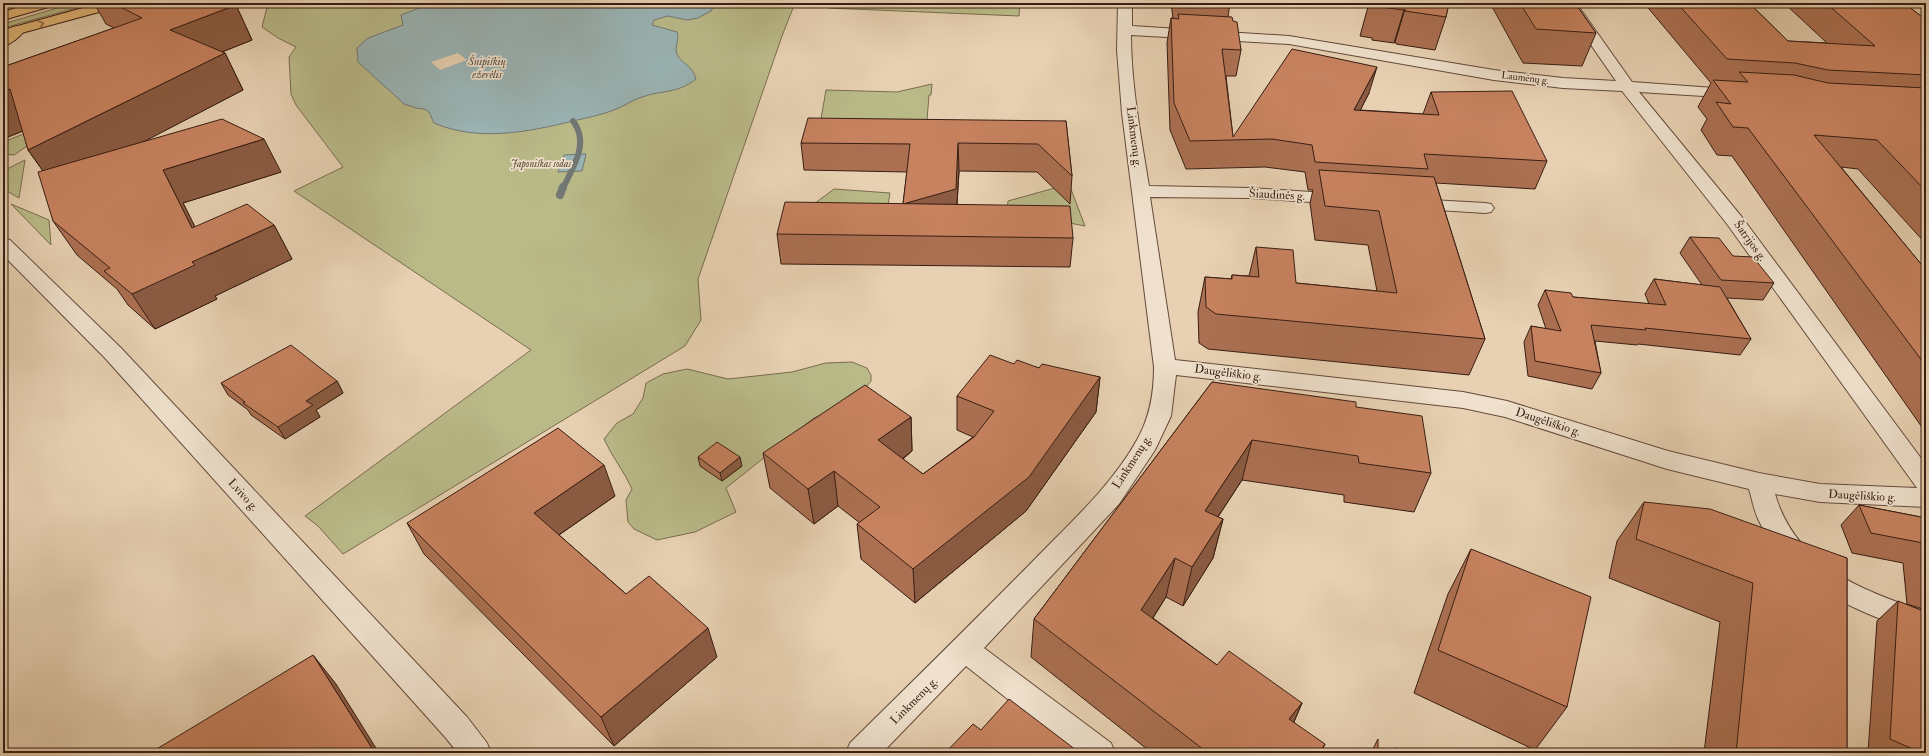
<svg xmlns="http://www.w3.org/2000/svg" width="1929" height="756" viewBox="0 0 1929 756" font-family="'IM FELL Double Pica',serif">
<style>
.green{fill:#baba89;stroke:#796c4e}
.water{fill:#9ab5b6;stroke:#737875}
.pier{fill:#e7d1b2}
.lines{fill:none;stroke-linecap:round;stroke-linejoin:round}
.stream-far1{stroke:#737875;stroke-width:6}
.stream{stroke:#737875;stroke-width:8}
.minor-casing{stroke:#644a3b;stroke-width:2}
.major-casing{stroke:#381d13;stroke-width:2}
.highway-casing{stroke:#381d13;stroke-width:2}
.minor{fill:#efe1cd;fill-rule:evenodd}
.major{fill:#e4b879;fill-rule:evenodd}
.highway{fill:#e4b879;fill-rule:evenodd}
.wall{fill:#ab7052;stroke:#381d13}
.shaded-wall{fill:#8b5b42;stroke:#381d13}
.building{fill:#c7825f;stroke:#381d13}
.oneway{stroke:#8e6a46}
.labels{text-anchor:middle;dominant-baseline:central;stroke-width:3.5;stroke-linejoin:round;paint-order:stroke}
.far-street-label{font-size:10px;fill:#381d13;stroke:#efe1cd}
.far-park-label{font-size:10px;font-style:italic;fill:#584430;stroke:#efe1cd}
.far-water-label{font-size:11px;font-style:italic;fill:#554b44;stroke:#efe1cd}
.street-label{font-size:12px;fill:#381d13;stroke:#efe1cd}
</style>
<rect width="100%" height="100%" fill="#e7d1b2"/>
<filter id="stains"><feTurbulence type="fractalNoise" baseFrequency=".005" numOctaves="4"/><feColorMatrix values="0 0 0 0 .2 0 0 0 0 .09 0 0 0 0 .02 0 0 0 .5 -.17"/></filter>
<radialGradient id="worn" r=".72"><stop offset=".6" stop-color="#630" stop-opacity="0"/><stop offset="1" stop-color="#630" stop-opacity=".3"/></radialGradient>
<g class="green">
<polygon points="74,3 95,3 3,28 3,24"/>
<polygon points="268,3 795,3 782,36 698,279 701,320 685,346 343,554 318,526 305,516 531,350 294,191 343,167 296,105 291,94 289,57 296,47 278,38 262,27"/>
<polygon points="830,3 1020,3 1019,16 828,8"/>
<polygon points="932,84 931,95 929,95 927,120 818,136 826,90 897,92"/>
<polygon points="72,115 14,155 3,154 3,142"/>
<polygon points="25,160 19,198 3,189 3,171"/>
<polygon points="1069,184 1085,226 1007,211 1008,201"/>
<polygon points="834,189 890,193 886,217 810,207"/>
<polygon points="11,204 49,220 51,245"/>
<path d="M852,362l15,6 4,7v6l-15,18 -42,19 -88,70 10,24 -41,20 -38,8 -23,-11 -6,-7 -2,-22 6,-11c-8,-18 -20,-32 -28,-50l13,-16 16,-9 10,-16 3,-15 17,-9 24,-5 41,10 64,-7 34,-9z"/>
</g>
<g class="water">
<path d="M433,3h282l-4,8 -13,7 -11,2 -19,-4 -14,4 -2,5 25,7c3,8 -3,14 0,22 4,10 15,10 19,25 -19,15 -34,11 -54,18 -10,3 -19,10 -28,13 -13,5 -28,8 -41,11 -45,11 -95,21 -139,2l-5,-11 -5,-3 -8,-1 -12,-4 -46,-42 -1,-14 11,-10 35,-13 -2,-10z"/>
<polygon points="586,154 582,171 558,172 564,155"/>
</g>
<polygon class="pier" points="458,53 467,60 440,70 431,62"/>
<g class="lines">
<path class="stream-far1" d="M563,188c10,-21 27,-45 10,-67"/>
<polyline class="stream" points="560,195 563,187"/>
<defs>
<g id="minor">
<path d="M1118,3h14v23l157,10 205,34 69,8 53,3 -54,-78h14l56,79 110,8 2,3 -2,3 -6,2 -97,-6 102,124 185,249v42l-106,-5 -45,-8c21,72 86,96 151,118v24c-66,-24 -135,-47 -167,-115 -5,-10 -7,-22 -10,-32l-82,-20 -162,-52 -42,-9 -287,-33 -5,41 -16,34 -36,54 -135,144 127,95 4,10h-39l-110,-87 -84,87h-36l4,-10c62,-61 124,-122 185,-184 36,-37 77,-74 102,-119 13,-23 17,-47 17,-73l-32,-254 -5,-63zM1131,35l158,9 205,36 69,8 59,3 105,133 190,264 -97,-4 -61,-11 -91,-22 -161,-50 -44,-9 -288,-32 -25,-163 101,1 90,6 6,-1 3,-4 -3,-4 -6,-1 -90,-6 -102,-2c-8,-50 -18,-101 -18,-151z"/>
<polygon points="1413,199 1485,203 1491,204 1494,208 1491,212 1485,213 1407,208 1404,204 1407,200"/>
<polygon points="3,238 10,240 121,348 467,717 487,743 491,753 458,753 445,737 105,358 3,255"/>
</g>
<path id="major" d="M18,26l5,1 2,3c-5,7 -14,14 -22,16v-11l10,-8z"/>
<g id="highway">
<polygon points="32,3 54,3 52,6 3,20 3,12"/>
<polygon points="101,3 123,3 121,6 3,38 3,30"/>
</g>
</defs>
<use href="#minor" class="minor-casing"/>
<use href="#major" class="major-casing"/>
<use href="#highway" class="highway-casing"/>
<use href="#minor" class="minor"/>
<use href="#major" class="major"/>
<use href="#highway" class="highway"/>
</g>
<g class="wall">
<polygon points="94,3 231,3 236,5 252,40 222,52 225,53 243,90 142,142 281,172 183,203 195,227 274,225 292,259 215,296 217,299 155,329 128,305 117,289 77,255 53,221 43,171 28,150 23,131 3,139 3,67 114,28 106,24"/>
<polygon points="1171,3 1230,3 1228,17 1233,21 1241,50 1236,76 1226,76 1233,137 1369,93 1360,110 1423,114 1431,92 1547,161 1535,189 1436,183 1485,339 1469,375 1208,349 1199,343 1198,312 1205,277 1231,279 1232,275 1249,276 1256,247 1296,283 1377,291 1368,245 1315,240 1310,203 1313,190 1308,190 1305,172 1265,167 1186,169 1170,130 1167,43 1171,18 1173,18"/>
<polygon points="1369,3 1449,3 1446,17 1435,50 1396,44 1395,42 1394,43 1372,40 1372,38 1360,36"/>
<polygon points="1490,3 1575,3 1596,33 1582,66 1523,63"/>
<polygon points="1644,3 1749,3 1788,41 1827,43 1784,3 1904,3 1926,20 1926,244 1858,169 1841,167 1926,270 1926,433 1732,156 1717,155 1701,130 1707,119 1698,107 1711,83"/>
<polygon points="1066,121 1072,176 1070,204 1037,172 959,171 957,204 1073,238 1070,267 781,264 777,234 903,204 907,172 804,170 801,143"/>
<polygon points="1690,237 1733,256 1774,283 1763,300 1727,298 1751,339 1740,355 1638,344 1637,345 1595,341 1601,373 1592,389 1528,376 1524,342 1531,326 1546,329 1538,305 1545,290 1573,297 1649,304 1645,294 1654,279 1702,285 1680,253"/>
<polygon points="1014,364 1100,377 1096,412 1026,511 915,603 861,559 857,524 860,523 838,506 814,524 770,488 763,453 911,417 912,451 903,459 923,474 973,437 957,430 957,396"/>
<polygon points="337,381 343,393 316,410 320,417 285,439 251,415 248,410 228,395 221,383"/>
<polygon points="1212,382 1356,407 1431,473 1414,512 1344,502 1344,495 1242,480 1218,517 1223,519 1213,558 1183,606 1166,597 1153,618 1217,665 1302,703 1294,722 1321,753 1152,753 1031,657 1034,619"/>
<polygon points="698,457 742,466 722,481 700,466"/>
<polygon points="615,496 559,535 626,594 717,657 614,746 424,554 407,523"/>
<polygon points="1644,502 1847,558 1847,753 1704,753 1720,622 1609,578 1617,541"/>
<polygon points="1859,505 1926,518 1926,610 1907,604 1903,563 1852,553 1841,525"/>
<polygon points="1471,549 1567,707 1535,750 1414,693 1448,594"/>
<polygon points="1898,601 1926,753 1868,753 1877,621"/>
</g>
<g class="shaded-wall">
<polygon points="236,5 252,40 189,65 170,30"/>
<polygon points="1405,9 1395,42 1394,43 1404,10"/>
<polygon points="225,53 243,90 55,188 28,150"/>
<polygon points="1377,67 1369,93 1347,137 1354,110"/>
<polygon points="10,89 35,126 3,139 3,92"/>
<polygon points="264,139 281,172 183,203 209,255 274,225 292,259 215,296 217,299 155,329 132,294 192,262 192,228 163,170"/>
<polygon points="958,143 959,171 956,217 903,204"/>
<polygon points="1100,377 1096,412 1026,511 915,603 913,569"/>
<polygon points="337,381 343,393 316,410 320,417 285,439 278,427 306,401"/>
<polygon points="911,417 912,451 881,475 878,440"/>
<polygon points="1252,440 1242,480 1196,550 1205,511"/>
<polygon points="740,457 742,466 722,481 720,473"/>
<polygon points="604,465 615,496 547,543 534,513"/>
<polygon points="834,471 838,506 814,524 808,489"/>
<polygon points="1223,519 1213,558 1183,606 1192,567"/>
<polygon points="1175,558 1166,597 1133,648 1141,610"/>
<polygon points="708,628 717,657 614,746 601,717"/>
<polygon points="313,655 336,684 379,753 375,753"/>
<polygon points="1302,703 1286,740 1289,719"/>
<polygon points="1325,744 1321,753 1319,753"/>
</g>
<g class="building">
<polygon points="113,3 231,3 236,5 170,30 225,53 28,150 10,89 3,92 3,67 142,18"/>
<polygon points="1369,3 1449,3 1446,17 1405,11 1405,9 1404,10 1381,7 1381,5"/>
<polygon points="1520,3 1575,3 1596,33 1536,29"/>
<polygon points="1677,3 1749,3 1788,41 1875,46 1826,3 1904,3 1926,20 1926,75 1828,70 1795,63 1727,59"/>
<polygon points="1178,14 1232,17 1233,21 1237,22 1241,50 1222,49 1233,137 1292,49 1377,67 1354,110 1439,115 1431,92 1512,91 1547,161 1424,154 1428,169 1315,162 1312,145 1272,139 1190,141 1174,103 1171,18 1179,19"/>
<polygon points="1739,72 1794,75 1828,83 1926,88 1926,191 1877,140 1814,135 1926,270 1926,366 1748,128 1733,127 1716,102 1731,104 1713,80 1748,82"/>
<polygon points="808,118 1066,121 1072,176 1038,144 958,143 956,189 903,204 910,144 801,143"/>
<polygon points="222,119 264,139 163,170 192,228 247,204 274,225 192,262 195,265 132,294 104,271 110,268 53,221 38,172"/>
<polygon points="1319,170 1434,177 1485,339 1216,314 1206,307 1205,277 1232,279 1232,275 1259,277 1256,247 1293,250 1296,283 1397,293 1379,211 1325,206"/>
<polygon points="785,202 1070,206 1073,238 777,234"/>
<polygon points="1690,237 1719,238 1733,256 1753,257 1774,283 1721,280"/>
<polygon points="1654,279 1720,287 1751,339 1645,328 1646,330 1591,325 1601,373 1535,361 1531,326 1561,331 1545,290 1571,293 1573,297 1666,305"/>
<polygon points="291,345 337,381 306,401 313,405 278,427 243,403 245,402 221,383"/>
<polygon points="990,355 1014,364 1017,360 1039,368 1042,364 1100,377 1029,477 913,569 857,524 880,507 834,471 808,489 763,453 865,385 911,417 878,440 923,474 974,437 994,411 957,396"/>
<polygon points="1212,382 1356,402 1356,407 1422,416 1431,473 1359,463 1358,456 1252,440 1205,511 1223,519 1192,567 1175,558 1141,610 1217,665 1229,651 1302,703 1289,719 1325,744 1319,753 1208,753 1034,619"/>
<polygon points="558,428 604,465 534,513 626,594 649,576 708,628 601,717 407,523"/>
<polygon points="717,442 740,457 720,473 698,457"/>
<polygon points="1644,502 1710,509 1847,558 1847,753 1736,753 1753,583 1636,539"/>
<polygon points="1859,505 1926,518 1926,569 1923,543 1871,533"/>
<polygon points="1471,549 1591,597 1567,707 1438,650"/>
<polygon points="1898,601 1926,612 1926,753 1922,753 1890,739"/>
<polygon points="313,655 375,753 150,753"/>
<polygon points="1009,699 1076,750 1074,753 945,753 973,724 981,730"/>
<polygon points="1378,739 1378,751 1396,748 1405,753 1371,753"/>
</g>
<defs><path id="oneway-chevron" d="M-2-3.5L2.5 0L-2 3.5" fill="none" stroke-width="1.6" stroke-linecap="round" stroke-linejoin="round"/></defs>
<use class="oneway" href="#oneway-chevron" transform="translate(41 24) rotate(-15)"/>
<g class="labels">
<g class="far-street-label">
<text transform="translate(1525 78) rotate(7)">Laumėnų g.</text>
</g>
<g class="far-park-label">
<text x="541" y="164">Japoniškas sodas</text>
</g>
<g class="far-water-label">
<text x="487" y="61">Šnipiškių<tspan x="487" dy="13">ežerėlis</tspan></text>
</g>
<g class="street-label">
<text transform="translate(1134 137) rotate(83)">Linkmenų g.</text>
<text transform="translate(1277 195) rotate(3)">Šiaudinės g.</text>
<text transform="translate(1750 241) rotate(54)">Šatrijos g.</text>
<text transform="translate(1228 373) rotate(7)">Daugėliškio g.</text>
<text transform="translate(1548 422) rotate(18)">Daugėliškio g.</text>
<text transform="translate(1132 462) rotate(-57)">Linkmenų g.</text>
<text transform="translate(243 495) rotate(48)">Lvivo g.</text>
<text transform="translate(1862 496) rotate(3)">Daugėliškio g.</text>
<text transform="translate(914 701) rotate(-45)">Linkmenų g.</text>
</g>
</g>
<rect width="1929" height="756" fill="none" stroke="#e7d1b2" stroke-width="16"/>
<rect x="4" y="4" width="1921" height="748" fill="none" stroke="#381d13" stroke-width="2"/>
<rect x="8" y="8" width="1913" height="740" fill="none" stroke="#381d13"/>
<rect width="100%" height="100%" filter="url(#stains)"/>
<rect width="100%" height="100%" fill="url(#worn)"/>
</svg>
